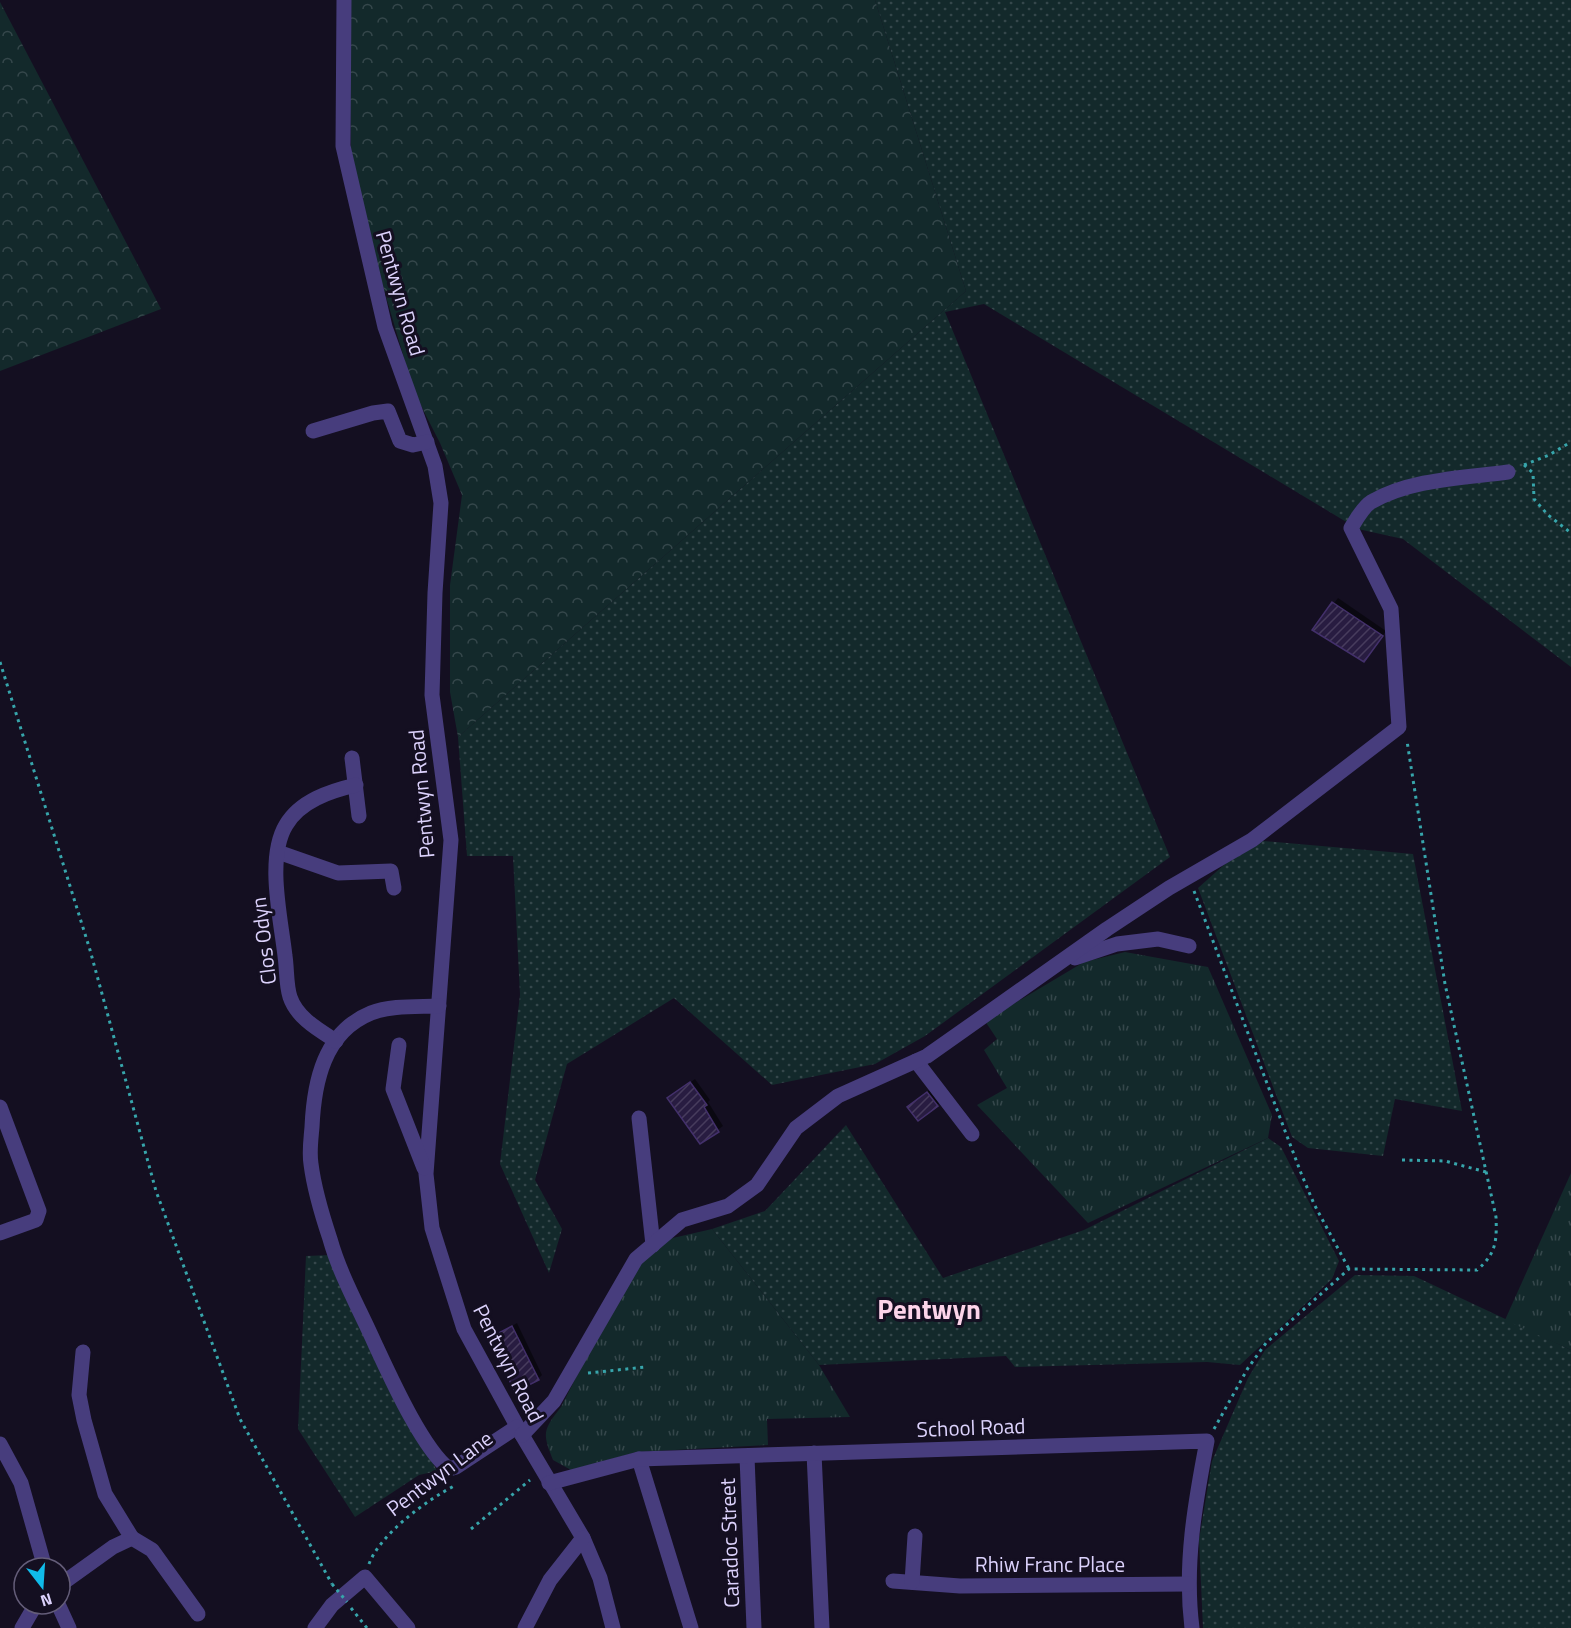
<svg xmlns="http://www.w3.org/2000/svg" width="1571" height="1628" viewBox="0 0 1571 1628" font-family="'Titillium Web',sans-serif">
<style>
.grass{fill:url(#grass-dots)}
.forest{fill:url(#forest-crowns)}
.park{fill:url(#park-tufts)}
.shadow{fill:#0007}
.building{fill:url(#building-hatch);stroke:#43306b;stroke-width:1.5}
.lines{fill:none;stroke-linecap:round;stroke-linejoin:round}
.path{stroke:#37a5ab;stroke-width:3;stroke-dasharray:3 4.5;stroke-linecap:butt}
.minor{stroke:#473d7d;stroke-width:15}
.path-bridge{stroke:#37a5ab;stroke-width:3;stroke-dasharray:3 4.5;stroke-linecap:butt}
.labels{text-anchor:middle;dominant-baseline:central;stroke-width:6;stroke-linejoin:round;paint-order:stroke}
.street-label{font-size:21px;fill:#dcd2fc;stroke:#140f21}
.district-label{font-size:27px;font-weight:bold;fill:#fcd4e9;stroke:#140f21}
</style>
<defs>
<pattern id="grass-dots" width="8" height="8" patternUnits="userSpaceOnUse" patternTransform="scale(1.5)"><rect width="8" height="8" fill="#13292b"/><path d="M2 2h.1M6 6h.1" fill="none" stroke="#35474b" stroke-width="1.8" stroke-linecap="round"/></pattern>
<pattern id="forest-crowns" width="20" height="18" patternUnits="userSpaceOnUse" patternTransform="scale(1.5)"><rect width="20" height="18" fill="#13292b"/><path d="M2 6a3 3 0 1 1 6 0M12 15a3 3 0 1 1 6 0" fill="none" stroke="#35474b"/></pattern>
<pattern id="park-tufts" width="24" height="20" patternUnits="userSpaceOnUse" patternTransform="scale(1.5)"><rect width="24" height="20" fill="#13292b"/><path d="M3 7l-1-3M5 7V3M7 7l1-3M15 17l-1-3M17 17v-4M19 17l1-3" fill="none" stroke="#35474b"/></pattern>
<pattern id="building-hatch" width="6" height="6" patternUnits="userSpaceOnUse" patternTransform="scale(1.5)"><rect width="6" height="6" fill="#281c41"/><path d="M-1 1l2-2M0 6l6-6M5 7l2-2" fill="none" stroke="#473c5d"/></pattern>
</defs>
<rect width="100%" height="100%" fill="#140f21"/>
<g class="grass">
<polygon points="875,0 1571,0 1571,667 1403,539 1358,529 984,304 945,312 1170,857 925,1036 875,1064 772,1085 674,998 567,1064 535,1180 562,1229 549,1273 500,1164 520,995 513,856 467,856 458,737 966,291"/>
<polygon points="1252,840 1413,854 1462,1111 1395,1099 1383,1156 1308,1148 1292,1137 1198,888"/>
<polygon points="846,1125 943,1278 1084,1230 1268,1138 1281,1147 1339,1261 1332,1279 1240,1365 1207,1362 1015,1367 1006,1356 819,1365 712,1229 765,1211"/>
<polygon points="330,1255 375,1354 437,1471 419,1475 355,1517 298,1429 306,1256"/>
<polygon points="1355,1275 1414,1276 1571,1350 1571,1628 1203,1628 1199,1540 1212,1461 1248,1378 1265,1350"/>
</g>
<g class="forest">
<polygon points="351,0 875,0 966,291 458,737 450,692 450,585 462,495 440,443 414,392 372,249 351,148 349,52"/>
<polygon points="0,2 161,309 0,371"/>
</g>
<g class="park">
<polygon points="1125,952 1208,967 1272,1115 1268,1138 1088,1223 977,1105 1007,1088 984,1050 997,1039 985,1021 1084,962"/>
<polygon points="1571,1173 1571,1350 1505,1320"/>
<path d="M712,1229l107,136 31,52 -83,2 1,26 -131,7 -66,18 -18,-10c-11,-27 -10,-30 8,-53l67,-132 36,-35z"/>
</g>
<g class="shadow">
<polygon points="1338,598 1386,631 1368,656 1314,629"/>
<polygon points="695,1079 710,1100 708,1102 723,1126 701,1142 669,1098"/>
<polygon points="932,1088 942,1101 919,1119 913,1103"/>
<polygon points="517,1323 542,1375 538,1379 491,1338"/>
</g>
<g class="building">
<polygon points="1332,602 1383,636 1364,662 1312,630"/>
<polygon points="690,1082 707,1105 704,1107 719,1132 700,1144 667,1098"/>
<polygon points="927,1092 938,1106 918,1121 907,1107"/>
<polygon points="512,1326 539,1380 515,1392 489,1338"/>
</g>
<g class="lines">
<g class="path">
<polyline points="1524,465 1533,473 1534,499 1548,515 1571,533"/>
<polyline points="1524,465 1549,455 1571,442"/>
<polyline points="0,662 90,950 156,1191 240,1419 332,1584"/>
<polyline points="1194,891 1301,1173 1314,1204 1349,1269"/>
<polyline points="1402,1160 1445,1161 1486,1172"/>
<polyline points="588,1373 646,1367"/>
<path d="M1214,1429l34,-61 18,-25 83,-74 128,1c19,-16 20,-29 19,-53l-51,-233 -38,-243"/>
<polyline points="471,1529 530,1480"/>
<path d="M369,1564c11,-30 59,-65 87,-79"/>
<polyline points="351,1608 367,1628"/>
</g>
<g class="minor">
<polyline points="344,0 343,146 385,327 435,466 441,503 435,593 432,695 451,840 426,1174 432,1228 464,1329 522,1435 583,1538 600,1578 613,1628"/>
<polyline points="313,431 373,413 388,411 400,441 413,445 427,442"/>
<polyline points="352,758 359,816"/>
<polyline points="278,852 338,873 391,871 394,888"/>
<polyline points="1075,958 1117,944 1158,939 1189,946"/>
<path d="M439,1006c-21,1 -48,-1 -68,7 -47,19 -57,69 -59,114 -1,12 -3,25 -1,37 3,24 11,51 19,75 10,36 30,71 45,105 15,32 47,104 74,125l7,-2 61,-40"/>
<path d="M336,1041c-17,-11 -39,-23 -46,-44 -4,-12 -3,-28 -5,-41 -4,-37 -19,-98 1,-131 14,-24 44,-34 70,-40"/>
<polyline points="399,1045 393,1089 424,1168"/>
<polyline points="916,1061 972,1134"/>
<polyline points="0,1107 39,1211 36,1220 0,1233"/>
<polyline points="639,1118 653,1245"/>
<path d="M522,1435l32,-34 82,-142 46,-39 46,-14 29,-21 39,-57 42,-32 89,-40 180,-127 62,-41 83,-48 147,-113 -8,-118 -40,-81c5,-8 12,-21 20,-26 40,-23 92,-24 137,-30"/>
<polyline points="0,1444 21,1483 45,1568"/>
<polyline points="814,1453 822,1628"/>
<polyline points="747,1457 754,1628"/>
<polyline points="639,1459 691,1628"/>
<path d="M549,1483l90,-24 568,-18c-12,62 -23,124 -15,187"/>
<polyline points="132,1538 152,1550 198,1614"/>
<polyline points="893,1581 960,1586 1188,1584"/>
<polyline points="912,1582 915,1536"/>
<polyline points="60,1585 113,1547 132,1538 105,1494 84,1420 79,1395 83,1352"/>
<polyline points="58,1604 69,1628"/>
<polyline points="22,1628 36,1604"/>
<polyline points="315,1628 332,1605 365,1577 408,1628"/>
<polyline points="525,1628 550,1580 583,1538"/>
</g>
<polyline class="path-bridge" points="332,1584 347,1602"/>
</g>
<g class="labels">
<g class="street-label">
<text transform="translate(401 293) rotate(74)">Pentwyn Road</text>
<text transform="translate(421 794) rotate(-95)">Pentwyn Road</text>
<text transform="translate(263 941) rotate(-97)">Clos Odyn</text>
<text transform="translate(509 1363) rotate(63)">Pentwyn Road</text>
<text transform="translate(971 1427) rotate(-2)">School Road</text>
<text transform="translate(439 1473) rotate(-37)">Pentwyn Lane</text>
<text transform="translate(729 1543) rotate(-92)">Caradoc Street</text>
<text x="1050" y="1564">Rhiw Franc Place</text>
</g>
<g class="district-label">
<text x="929" y="1308">Pentwyn</text>
</g>
</g>
<g transform="translate(42 1586) rotate(163)"><circle r="28" fill="#140f21" stroke="#645d79" stroke-width="1.5"/>
<path d="M0-4.5L10 22L0 15L-10 22Z" fill="#10bbea"/>
<text y="-9" font-size="16" font-weight="bold" text-anchor="middle" fill="#dcd2fc">N</text>
</g>
</svg>
